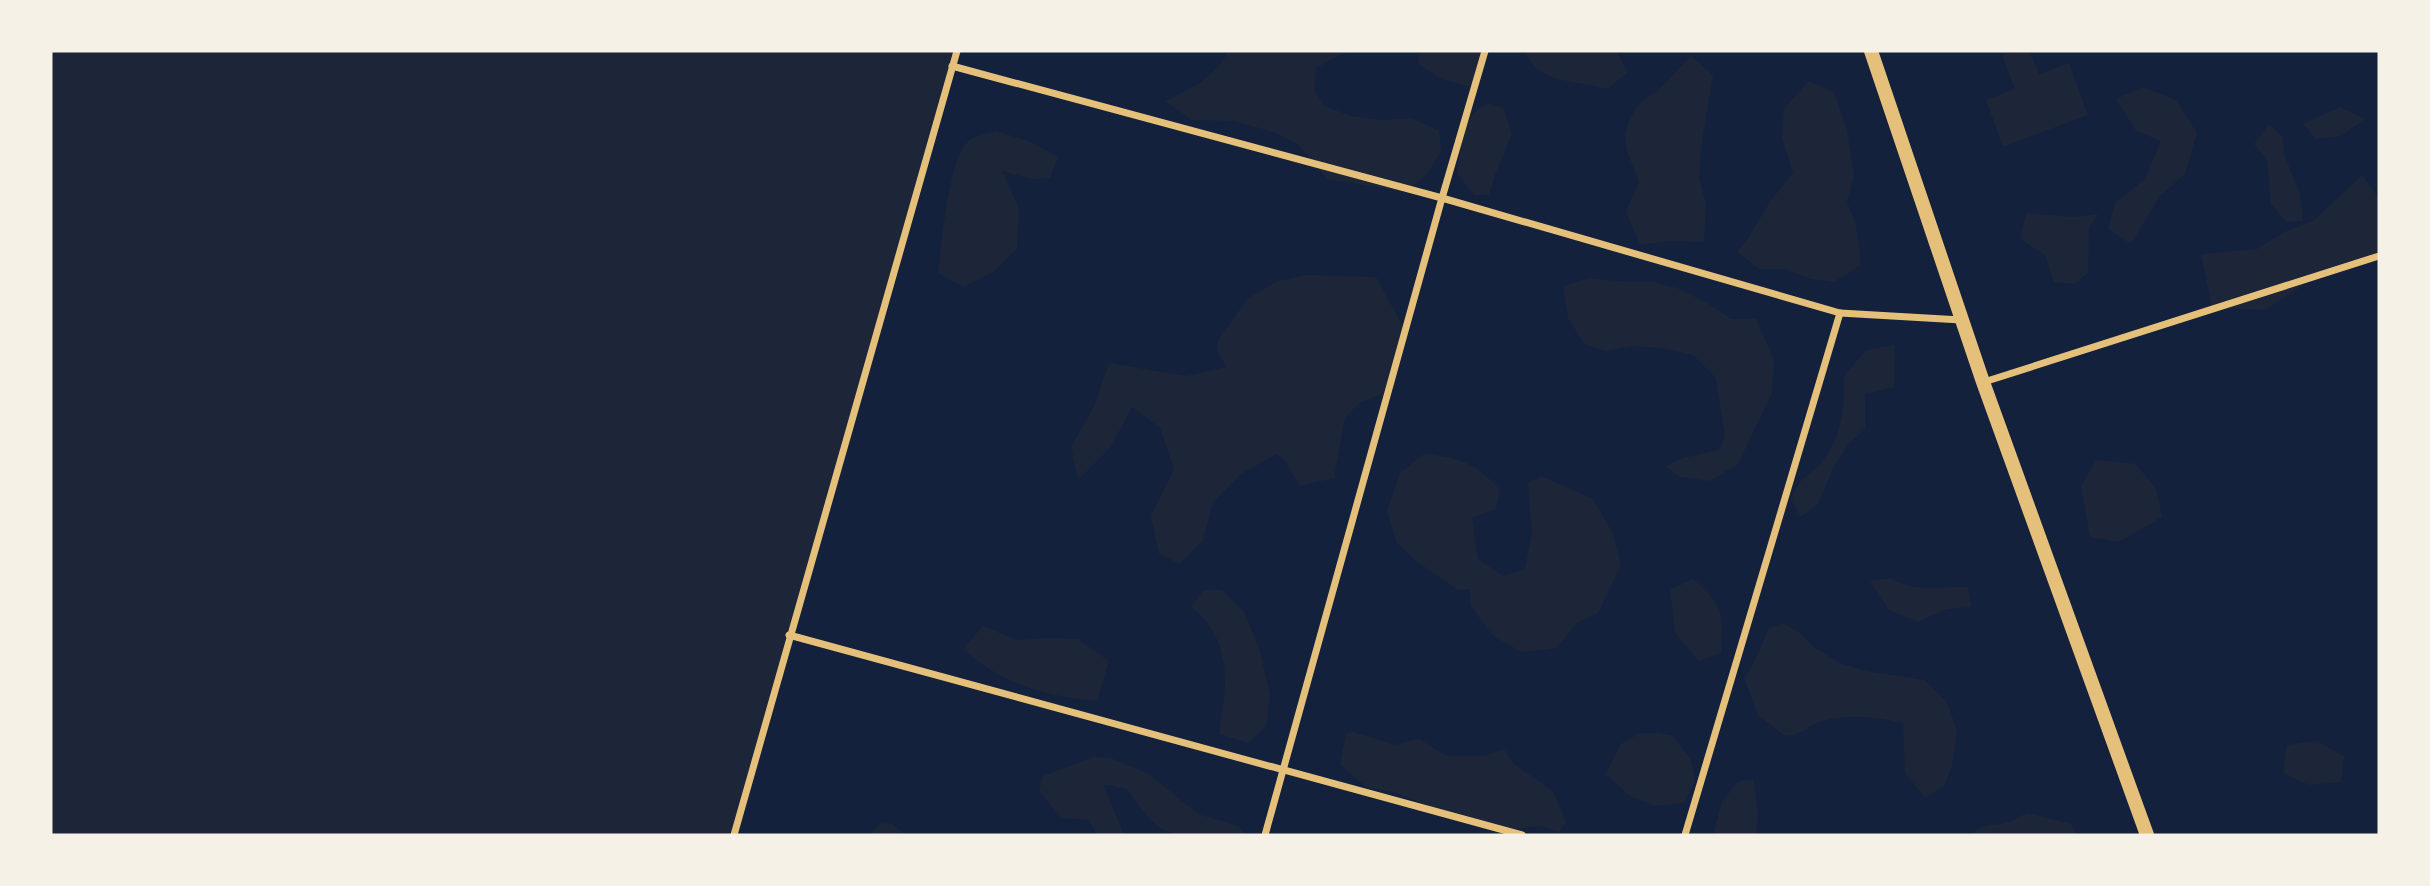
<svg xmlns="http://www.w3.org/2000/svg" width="2430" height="886" viewBox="0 0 2430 886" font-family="Lora,serif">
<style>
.green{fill:#1d2539}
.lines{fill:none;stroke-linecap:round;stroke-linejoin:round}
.minor{stroke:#e5c07b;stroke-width:7}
.secondary{stroke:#e5c07b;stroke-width:14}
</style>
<rect width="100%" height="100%" fill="#14213d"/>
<g class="green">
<polygon points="51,51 957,51 734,835 51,835"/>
<path d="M1228,51h120l-32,17 -2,22 12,17 26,9 30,4 30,-2 27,13 2,20 -13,22 -14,12 -20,5 -67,-11 -29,-35 -24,-12 -40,-11 -42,-1 -27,-19c24,-11 52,-25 63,-50z"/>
<polygon points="1420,51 1489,51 1470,87 1441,79 1418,63"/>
<path d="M1526,51h90l12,21 -21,17c-27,-9 -72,-4 -81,-38z"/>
<polygon points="2015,51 2030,51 2039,74 2069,63 2088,115 2003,147 1986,100 2015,89 2002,55"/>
<path d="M1691,56l22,19 -12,72 -2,31 7,26 -2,38 -34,-1 -30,4 -14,-34 13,-29c-4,-12 -11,-25 -13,-37 -4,-19 12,-47 31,-53z"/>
<polygon points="1808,81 1834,92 1847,130 1854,177 1847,202 1856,225 1861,265 1834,282 1810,279 1785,269 1759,269 1737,252 1747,240 1771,200 1793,173 1782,138 1784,109"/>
<polygon points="2142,87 2176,100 2197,133 2185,174 2160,196 2131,244 2108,229 2115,203 2145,179 2161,141 2136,131 2116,99"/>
<path d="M1489,103l14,5 9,26 -17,41 -6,20h-15l-17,-22c5,-28 2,-58 32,-70z"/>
<polygon points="2340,107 2365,119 2341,136 2316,139 2303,124"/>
<polygon points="2269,124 2283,137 2284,154 2300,194 2303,221 2286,222 2271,204 2267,159 2254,144"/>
<path d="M996,131l35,11 27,15 -8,21 -19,1 -29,-8 17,37 -2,41 -24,23 -30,15 -25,-14c4,-28 10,-117 32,-133 6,-5 19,-6 26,-9z"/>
<polygon points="2362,175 2379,198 2379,256 2317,276 2265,310 2212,308 2201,254 2257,249 2284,232 2313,221"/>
<polygon points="2026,213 2073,217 2098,214 2089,227 2088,273 2074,284 2054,282 2045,255 2020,239"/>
<polygon points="1307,275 1376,277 1403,327 1391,391 1360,402 1345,417 1334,478 1300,486 1285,461 1277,454 1241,474 1213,502 1203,540 1180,564 1159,554 1151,516 1174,469 1160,428 1132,407 1110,448 1078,480 1071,447 1094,406 1109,363 1186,376 1226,367 1217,350 1218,340 1248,298 1278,281"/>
<polygon points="1589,278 1627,282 1653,282 1677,288 1709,304 1731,319 1756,319 1774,360 1772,393 1738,464 1710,481 1680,477 1665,466 1683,458 1719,450 1725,436 1716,378 1693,355 1663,348 1630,346 1605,351 1584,344 1568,318 1563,286"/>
<path d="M1895,345l-1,42 -29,7v35l-17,16 -15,23 -15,36 -17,13 -10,-17c10,-27 16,-20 31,-38 20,-25 23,-56 22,-86l22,-26z"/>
<path d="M1424,454c38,4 49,8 76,35l-4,20 -24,9 6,41 25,17 22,-7 7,-35 -4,-51 13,-7 52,23 20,35 8,31 -23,48 -21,10 -21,25 -35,4 -29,-17 -21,-29 -2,-17 -11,1 -42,-29 -19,-18 -10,-32 13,-38z"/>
<polygon points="2096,460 2136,464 2156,489 2162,517 2119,542 2090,537 2081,486"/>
<path d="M1891,578c27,16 48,8 77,9l3,20 -25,2 -28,13 -29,-12 -19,-29z"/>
<path d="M1693,579c31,28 30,34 28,74l-22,8 -24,-28 -5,-43z"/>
<path d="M1204,590h18l22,22 15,36 11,47 -4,32 -18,16 -29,-9c8,-47 15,-94 -28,-127z"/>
<path d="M1783,623l17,10 15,15 25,15 26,8 59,9 22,22 10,29 -5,35 -8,20 -19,12 -20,-25 -2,-50c-26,-6 -57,-10 -83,-1 -15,5 -15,12 -35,14l-27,-21 -14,-37c13,-17 16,-31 25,-50z"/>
<path d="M983,626l34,14 33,-2 28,1 31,22 -12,40c-54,-5 -93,-16 -134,-52z"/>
<polygon points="1353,732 1395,745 1419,739 1447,756 1484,756 1504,749 1514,764 1553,791 1566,822 1559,832 1540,826 1496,832 1394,792 1366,787 1340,765 1346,734"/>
<polygon points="1640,733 1658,733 1673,736 1691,760 1695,782 1684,803 1655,806 1630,796 1606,774 1621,744"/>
<polygon points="2317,741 2344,756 2341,782 2309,785 2283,773 2287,745"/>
<path d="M1093,757l18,1 38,16 49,40 40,12 7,9c-24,0 -67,6 -86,-8 -13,-10 -22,-25 -32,-38l-24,-5 21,51h-27l-8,-15 -27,-2 -23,-27 4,-15z"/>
<polygon points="1753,779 1758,813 1756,835 1713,835 1722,802 1738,781"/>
<path d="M2027,813l44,11 5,11h-104c9,-12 19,-9 33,-12 7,-1 15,-7 22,-10z"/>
<polygon points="881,823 892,824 906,835 869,835"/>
</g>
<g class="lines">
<g class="minor">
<polyline points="952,66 1442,198 1840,313 1961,320"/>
<polyline points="1984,382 2379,256"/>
<polyline points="789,635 1522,835"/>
<polyline points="734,835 957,51"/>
<polyline points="1265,835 1442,198 1485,51"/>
<polyline points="1685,835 1840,313"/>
</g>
<polyline class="secondary" points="1871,51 1983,382 2147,835"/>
</g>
<rect width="2430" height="886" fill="none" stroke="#f6f1e7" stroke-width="105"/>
</svg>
